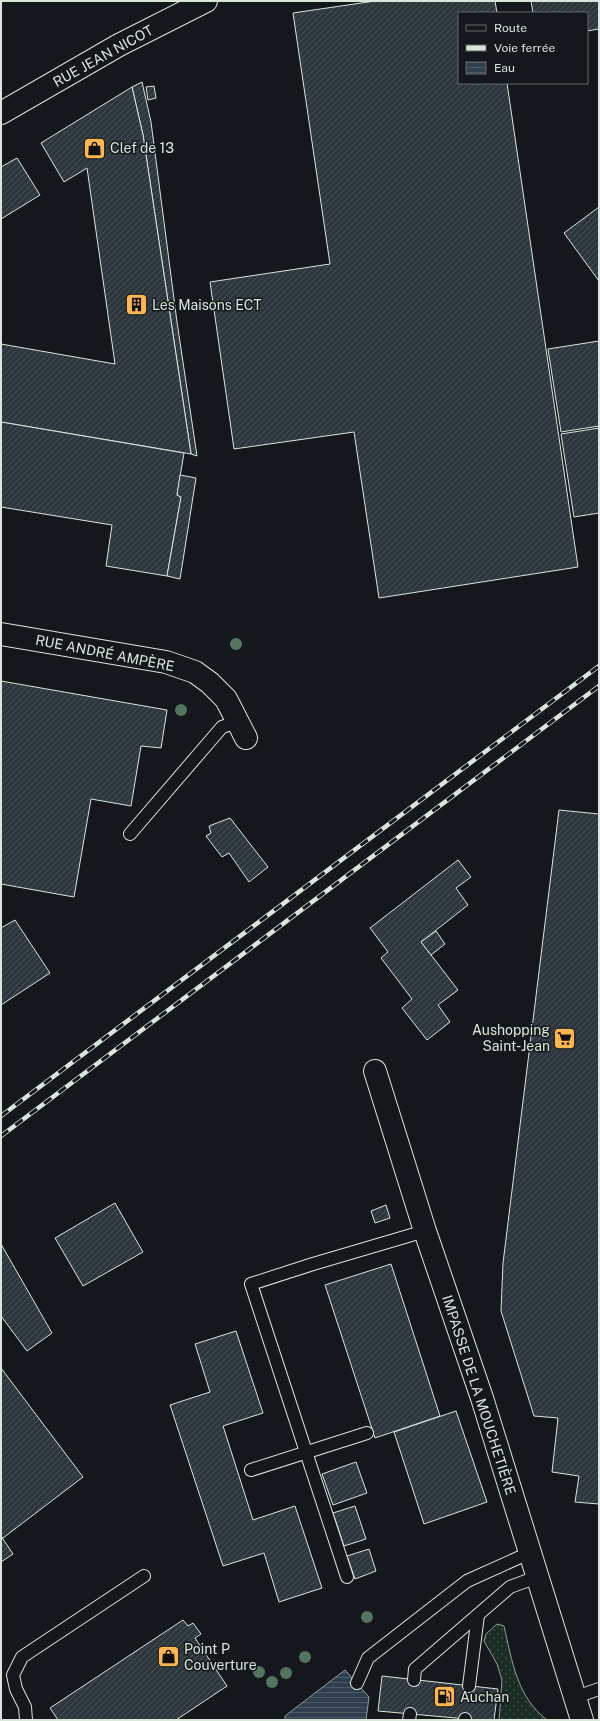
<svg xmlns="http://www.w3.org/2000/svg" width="600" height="1721" viewBox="0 0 600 1721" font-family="'Public Sans',sans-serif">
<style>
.grass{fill:url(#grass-dots);stroke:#939e99}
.water{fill:url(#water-rules);stroke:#939e99}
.building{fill:url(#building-hatch);stroke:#d8e6dc}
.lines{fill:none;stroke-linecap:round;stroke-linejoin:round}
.service-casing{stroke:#d8e6dc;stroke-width:14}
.minor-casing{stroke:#d8e6dc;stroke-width:24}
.service{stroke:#14181c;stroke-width:12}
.minor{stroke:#14181c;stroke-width:22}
.rail-casing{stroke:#d8e6dc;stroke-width:4.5}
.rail{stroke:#14181c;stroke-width:3;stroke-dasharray:9;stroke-linecap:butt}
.tree{fill:#55745f}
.labels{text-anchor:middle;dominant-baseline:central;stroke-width:3;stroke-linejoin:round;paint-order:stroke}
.street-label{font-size:14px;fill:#d8e6dc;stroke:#14181c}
.poi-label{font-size:14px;fill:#d8e6dc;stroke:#14181c;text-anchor:start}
</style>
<defs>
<pattern id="grass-dots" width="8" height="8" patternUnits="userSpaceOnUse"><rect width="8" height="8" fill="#1a2d24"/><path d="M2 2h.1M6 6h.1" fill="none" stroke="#3b4b43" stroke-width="1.8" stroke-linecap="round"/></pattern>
<pattern id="water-rules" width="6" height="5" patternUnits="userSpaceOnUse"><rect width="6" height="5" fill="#2f3f4d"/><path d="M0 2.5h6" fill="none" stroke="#4c5b66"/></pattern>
<pattern id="building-hatch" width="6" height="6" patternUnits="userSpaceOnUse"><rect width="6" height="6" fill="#2c363c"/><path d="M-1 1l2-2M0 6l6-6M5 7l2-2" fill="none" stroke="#4a5358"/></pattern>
</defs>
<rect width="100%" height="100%" fill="#14181c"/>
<path class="grass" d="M497,1624l7,2c8,35 13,71 43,94h-48l3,-40 -5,-16 -13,-23 2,-7z"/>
<polygon class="water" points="345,1670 369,1697 366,1720 285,1720 285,1716"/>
<g class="building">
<polygon points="375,1 495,1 497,13 459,13 459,83 507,83 578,567 379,598 354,432 234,449 210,282 330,264 293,13"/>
<polygon points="531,1 599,1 599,29 587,31 587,13 533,13"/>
<polygon points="142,82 151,122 177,322 197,456 191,454 143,135 132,87"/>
<polygon points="154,86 156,98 148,100 146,87"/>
<polygon points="132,87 143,135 191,454 1,422 1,344 115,364 87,168 64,182 41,143"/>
<polygon points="17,158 40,195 1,219 1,167"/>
<polygon points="599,207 599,281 564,233"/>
<polygon points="599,341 599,426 561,432 548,349"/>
<polygon points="1,422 184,453 177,495 181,497 167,576 106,566 112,525 1,507"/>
<polygon points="599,428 599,513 574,517 561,434"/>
<polygon points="180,475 196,478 180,579 167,576 181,497 177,495"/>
<polygon points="1,681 167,710 161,748 141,746 131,806 91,799 74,897 1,884"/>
<polygon points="559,810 599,814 599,1504 575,1502 579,1476 552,1472 558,1418 534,1416 501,1311 503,1263"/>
<polygon points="230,818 268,867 249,882 229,853 222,857 206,836 211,833 209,826"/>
<polygon points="458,860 471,877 456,888 468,905 421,942 458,990 438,1005 450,1022 427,1040 402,1008 412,999 381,958 388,952 370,928"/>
<polygon points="15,920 50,973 1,1005 1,928"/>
<polygon points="436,931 445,944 431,955 421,942"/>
<polygon points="115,1203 143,1252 83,1286 55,1238"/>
<polygon points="386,1205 390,1218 375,1223 371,1211"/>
<polygon points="1,1244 52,1333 27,1351 1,1316"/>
<polygon points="391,1264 440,1416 375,1438 325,1285"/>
<polygon points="236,1331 263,1413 223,1426 253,1520 295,1506 322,1588 279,1602 264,1553 223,1566 170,1405 210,1392 195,1344"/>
<polygon points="1,1368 83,1477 3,1538 1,1536"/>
<polygon points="456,1411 487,1502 424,1524 394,1432"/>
<polygon points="356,1462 367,1493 333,1505 322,1474"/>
<polygon points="355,1506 366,1539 344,1546 333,1513"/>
<polygon points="1,1536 13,1554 1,1562"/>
<polygon points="369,1549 376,1571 355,1579 347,1556"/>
<polygon points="183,1620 188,1626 193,1623 201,1634 195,1638 227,1686 176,1720 58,1720 50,1708"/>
<polygon points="382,1676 498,1689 494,1720 478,1720 378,1711"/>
</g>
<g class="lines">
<defs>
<g id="service">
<polyline points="130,834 222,727 237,722"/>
<polyline points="251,1470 367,1433"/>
<polyline points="347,1577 251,1284 313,1264 425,1231"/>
<polyline points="414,1680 415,1669 510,1587 537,1577"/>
<polyline points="357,1683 368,1658 467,1581 529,1553"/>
<polyline points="469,1686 478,1615"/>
<polyline points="576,1697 599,1689"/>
<polyline points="26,1720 25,1707 16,1689 13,1675 22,1657 144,1576"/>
<polyline points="409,1720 410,1714"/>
<polyline points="465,1720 465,1719"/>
</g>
<g id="minor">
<polyline points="1,113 119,45 206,1"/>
<polyline points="1,634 166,662 195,672 210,683 226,699 246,738"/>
<polyline points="375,1071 425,1231 482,1398 582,1720"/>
</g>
</defs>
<use href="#service" class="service-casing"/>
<use href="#minor" class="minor-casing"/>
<use href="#service" class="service"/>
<use href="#minor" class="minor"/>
<defs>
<g id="rail">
<polyline points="1,1116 599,666"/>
<polyline points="1,1136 599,686"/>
</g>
</defs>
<use href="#rail" class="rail-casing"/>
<use href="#rail" class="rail"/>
</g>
<g class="tree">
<circle cx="236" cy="644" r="6"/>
<circle cx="181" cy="710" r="6"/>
<circle cx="367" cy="1617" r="6"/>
<circle cx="305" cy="1657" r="6"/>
<circle cx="259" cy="1672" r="6"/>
<circle cx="286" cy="1673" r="6"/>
<circle cx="272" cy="1682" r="6"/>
</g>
<defs>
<symbol id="shop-square" viewBox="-11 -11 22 22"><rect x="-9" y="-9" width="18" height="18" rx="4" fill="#ffb74d" stroke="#14181c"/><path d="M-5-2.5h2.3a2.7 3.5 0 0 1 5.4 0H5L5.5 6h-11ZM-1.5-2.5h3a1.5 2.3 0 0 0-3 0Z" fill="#111"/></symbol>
<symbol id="building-square" viewBox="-11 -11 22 22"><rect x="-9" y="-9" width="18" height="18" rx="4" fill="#ffb74d" stroke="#14181c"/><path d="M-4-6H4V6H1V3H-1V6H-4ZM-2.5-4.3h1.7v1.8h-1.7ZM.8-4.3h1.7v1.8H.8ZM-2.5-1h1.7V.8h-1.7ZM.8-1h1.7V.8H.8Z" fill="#111"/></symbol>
<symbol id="supermarket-square" viewBox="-11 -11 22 22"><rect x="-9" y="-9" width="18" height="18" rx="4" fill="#ffb74d" stroke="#14181c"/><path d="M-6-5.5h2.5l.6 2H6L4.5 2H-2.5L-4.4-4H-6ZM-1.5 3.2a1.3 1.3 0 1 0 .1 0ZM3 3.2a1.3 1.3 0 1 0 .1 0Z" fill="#111"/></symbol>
<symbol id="fuel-square" viewBox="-11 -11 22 22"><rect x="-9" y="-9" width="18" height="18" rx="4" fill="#ffb74d" stroke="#14181c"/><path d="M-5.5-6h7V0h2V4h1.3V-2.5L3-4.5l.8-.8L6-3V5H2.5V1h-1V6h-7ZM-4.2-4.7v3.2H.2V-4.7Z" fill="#111"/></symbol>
</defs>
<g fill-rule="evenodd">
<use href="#shop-square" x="82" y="136" width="25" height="25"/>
<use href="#building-square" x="124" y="292" width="25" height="25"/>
<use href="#supermarket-square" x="552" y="1026" width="25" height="25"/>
<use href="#shop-square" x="156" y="1644" width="25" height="25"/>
<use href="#fuel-square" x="432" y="1684" width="25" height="25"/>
</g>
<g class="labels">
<g class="street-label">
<text transform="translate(103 56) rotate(-29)">RUE JEAN NICOT</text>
<text transform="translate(105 653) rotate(11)">RUE ANDRÉ AMPÈRE</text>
<text transform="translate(479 1395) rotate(72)">IMPASSE DE LA MOUCHETIÈRE</text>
</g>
<g class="poi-label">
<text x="110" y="148">Clef de 13</text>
<text x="152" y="305">Les Maisons ECT</text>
<text x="550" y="1030" text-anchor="end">Aushopping<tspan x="550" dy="16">Saint-Jean</tspan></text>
<text x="184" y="1649">Point P<tspan x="184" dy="16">Couverture</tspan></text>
<text x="460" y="1697">Auchan</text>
</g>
</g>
<rect width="600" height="1721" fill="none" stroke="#d8e6dc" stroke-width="4"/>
<rect x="458" y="12" width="130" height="72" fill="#14181c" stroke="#626a69"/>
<rect x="466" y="25" width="20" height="6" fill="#14181c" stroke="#626a69"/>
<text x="494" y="32" font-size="12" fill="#d8e6dc">Route</text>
<rect x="466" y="45" width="20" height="6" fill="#d8e6dc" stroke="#626a69"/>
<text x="494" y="52" font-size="12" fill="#d8e6dc">Voie ferrée</text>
<rect x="466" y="62" width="20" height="12" fill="url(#water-rules)" stroke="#626a69"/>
<text x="494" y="72" font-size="12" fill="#d8e6dc">Eau</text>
</svg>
